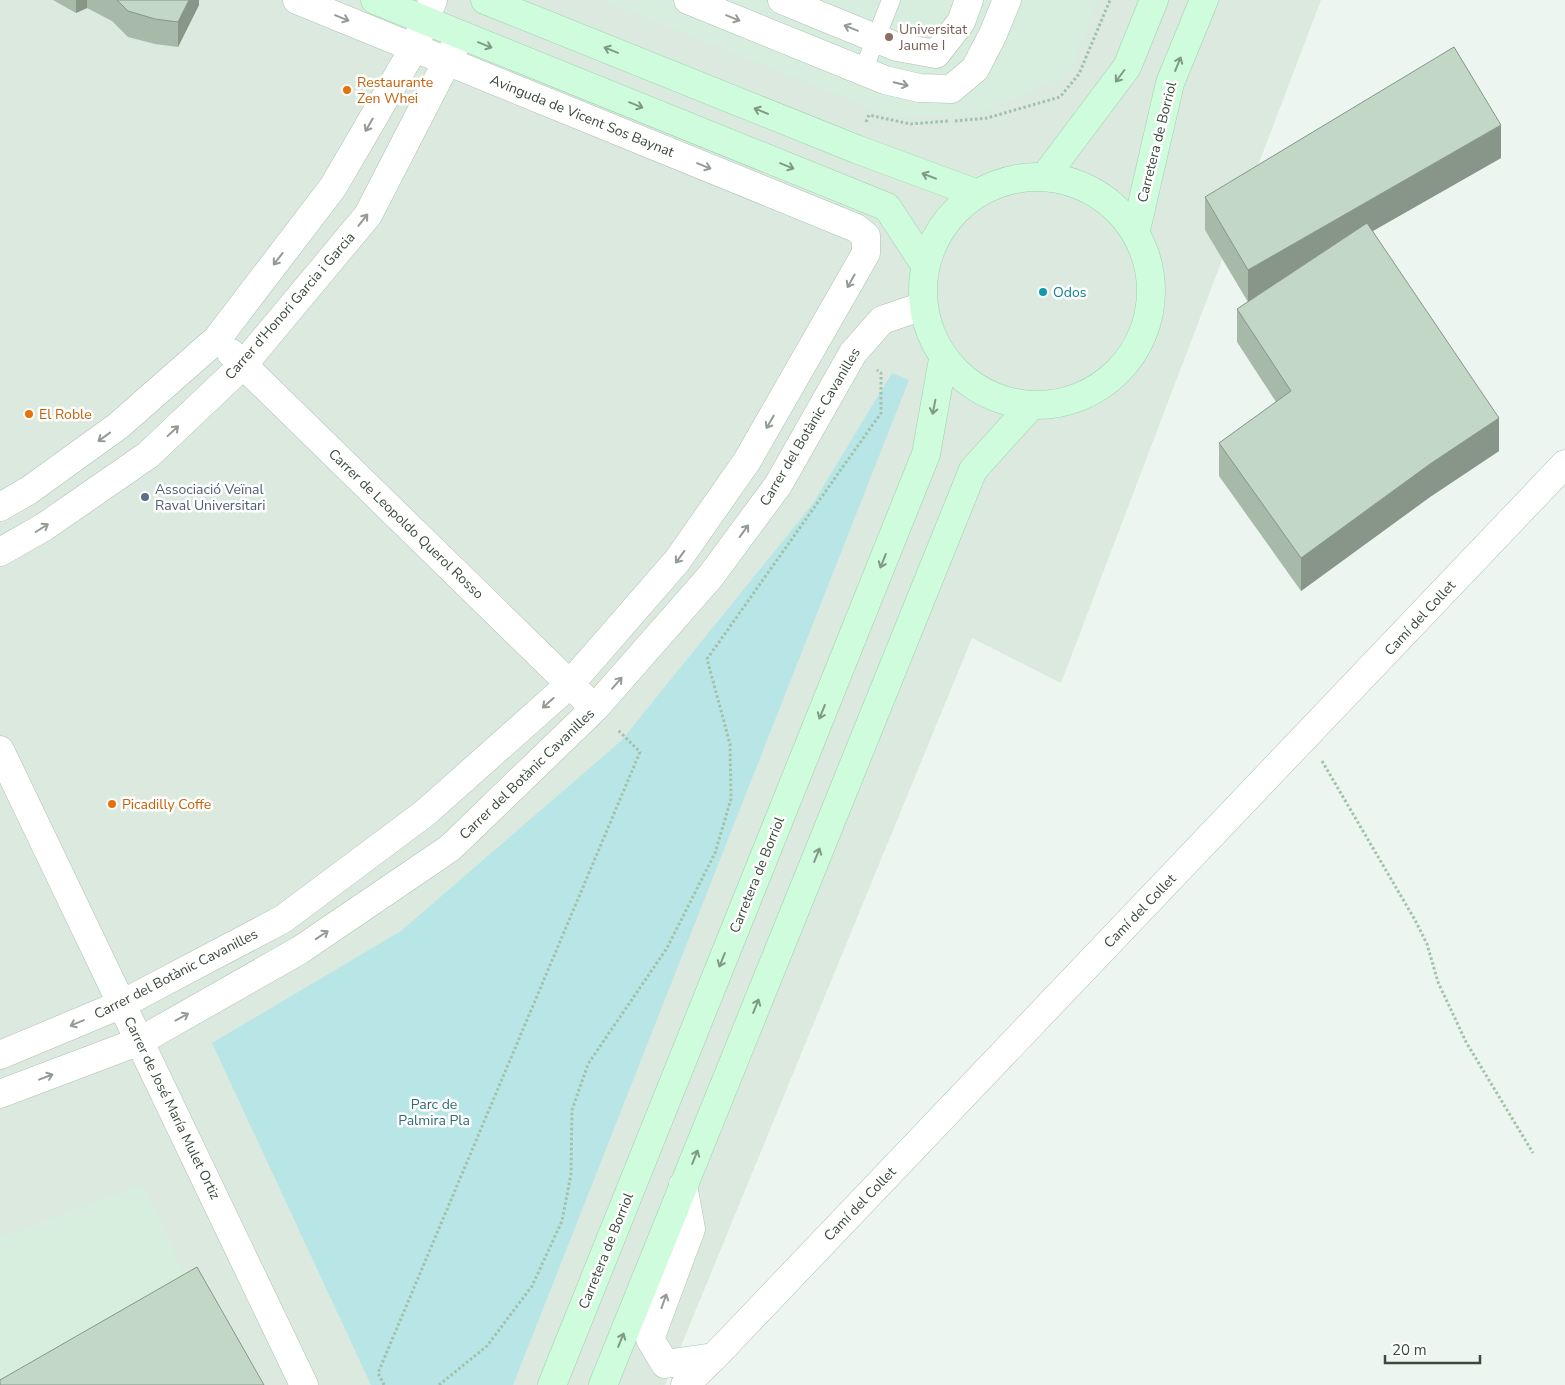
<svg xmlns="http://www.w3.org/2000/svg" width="1565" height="1385" viewBox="0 0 1565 1385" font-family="'Nunito Sans',sans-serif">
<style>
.residential{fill:#dbe9de}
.education{fill:#d7eddd}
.green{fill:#b8e6e7}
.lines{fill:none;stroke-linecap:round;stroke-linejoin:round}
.lane-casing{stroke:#afc1b2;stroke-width:19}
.street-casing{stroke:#afc1b2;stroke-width:29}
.secondary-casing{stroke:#9ed2ae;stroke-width:29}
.path{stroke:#a1c2a8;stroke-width:3;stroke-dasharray:2.5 2.5;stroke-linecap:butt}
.lane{stroke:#fff;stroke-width:18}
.street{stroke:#fff;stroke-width:28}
.secondary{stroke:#cffcdd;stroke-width:28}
.wall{fill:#a7b9a9}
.shaded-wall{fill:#88968a}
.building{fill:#c2d7c5;stroke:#88968a}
.oneway{stroke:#939b94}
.oneway2{stroke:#7d9a84}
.education-dot{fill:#8d6e63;stroke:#fff;stroke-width:2}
.food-dot{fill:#e8710a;stroke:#fff;stroke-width:2}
.culture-dot{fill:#0f9aa8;stroke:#fff;stroke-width:2}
.service-dot{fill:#5c6f8a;stroke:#fff;stroke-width:2}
.labels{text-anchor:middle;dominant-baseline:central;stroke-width:5;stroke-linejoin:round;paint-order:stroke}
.education-label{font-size:14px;fill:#785e54;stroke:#fff;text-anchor:start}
.food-label{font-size:14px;fill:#c56008;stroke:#fff;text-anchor:start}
.street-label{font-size:14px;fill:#3a4a3c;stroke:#fff}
.culture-label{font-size:14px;fill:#0d838f;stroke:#fff;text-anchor:start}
.service-label{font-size:14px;fill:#4e5e75;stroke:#fff;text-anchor:start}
.park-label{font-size:14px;fill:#2f6c7a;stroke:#fff}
</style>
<rect width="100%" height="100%" fill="#ecf5ef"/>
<polygon class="residential" points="0,0 1321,0 1061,683 972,638 665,1385 0,1385"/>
<g class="education">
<polygon points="602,0 1098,0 1069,75 978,114 891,117"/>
<polygon points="142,1184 239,1385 0,1385 0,1238"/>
</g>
<polygon class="green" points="892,373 909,380 513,1385 371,1385 212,1043 401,931 621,741 812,505"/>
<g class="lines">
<defs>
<polyline id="lane" points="863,71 891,0"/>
<g id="street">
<polyline points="688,0 885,80 919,88 951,89 975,69 993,34 1007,0"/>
<polyline points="782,0 897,47 936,54 961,22 969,0"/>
<polyline points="231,353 583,697"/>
<polyline points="0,507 28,491 118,426 217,339 333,187 414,48 433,0"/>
<polyline points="0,552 44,527 148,455 243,365 368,215 455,46"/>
<polyline points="0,750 304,1385"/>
<polyline points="0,1055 122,1004 283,919 425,813 570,684 677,561 747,461 866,253 866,236 856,228 297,0"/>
<polyline points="0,1094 140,1041 300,950 450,848 595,708 710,577 778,485 853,353 882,320 923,306"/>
<polyline points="683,1185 691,1229 650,1339 665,1364 714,1357"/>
<polyline points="685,1385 714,1357 1565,464"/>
</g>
<g id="secondary">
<polyline points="375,0 887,207 925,265"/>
<polyline points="485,0 856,149 975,193"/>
<polyline points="1046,175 1127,67 1154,0"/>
<circle cx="1037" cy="291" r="114"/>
<polyline points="1136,230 1170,83 1204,0"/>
<polyline points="552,1385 926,454 943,359"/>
<polyline points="603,1385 973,470 1029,408"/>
</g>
</defs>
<use href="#lane" class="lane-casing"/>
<use href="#street" class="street-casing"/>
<use href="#secondary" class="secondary-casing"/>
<g class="path">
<polyline points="955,121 987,118 1060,97 1079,74 1110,0"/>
<polyline points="866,122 869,115 910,124 949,121"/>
<polyline points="1322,761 1415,920 1427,944 1438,982 1466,1042 1533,1153"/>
<polyline points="384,1385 378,1373 640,752 617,729"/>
<polyline points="439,1385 487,1346 532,1286 562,1221 571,1174 572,1110 588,1064 667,948 715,853 731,799 730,744 707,659 881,413 881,373 877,370"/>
</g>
<use href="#lane" class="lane"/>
<use href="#street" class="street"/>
<use href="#secondary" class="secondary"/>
</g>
<g class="wall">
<polygon points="53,0 199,0 199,5 178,47 155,44 128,37 112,21 87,8 76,13"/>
<polygon points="1501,158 1373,231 1499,451 1430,497 1301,591 1219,476 1219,443 1276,402 1237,342 1237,309 1248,302 1205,230 1205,197"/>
</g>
<g class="shaded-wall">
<polygon points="76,0 87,0 87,8 76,13"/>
<polygon points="189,0 199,0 199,5 178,47 178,22"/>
<polygon points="1501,125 1501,158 1248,302 1248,270"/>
<polygon points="1499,418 1499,451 1430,497 1301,591 1301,558 1430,464"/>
</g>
<g class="building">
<polygon points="117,0 189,0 178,22 155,19 128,11"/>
<polygon points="1454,47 1501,125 1248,270 1205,197"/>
<polygon points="1367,223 1499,418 1430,464 1301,558 1219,443 1291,391 1237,309"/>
<polygon points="197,1267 264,1385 0,1385 0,1380"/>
</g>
<defs><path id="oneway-shaft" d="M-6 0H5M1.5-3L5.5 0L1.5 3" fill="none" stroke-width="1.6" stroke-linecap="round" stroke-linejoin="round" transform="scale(1.25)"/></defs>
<g class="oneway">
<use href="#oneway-shaft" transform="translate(342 18) rotate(22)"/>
<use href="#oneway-shaft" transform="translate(733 18) rotate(22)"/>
<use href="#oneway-shaft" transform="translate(851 28) rotate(-158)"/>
<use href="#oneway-shaft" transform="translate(901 84) rotate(13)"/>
<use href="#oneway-shaft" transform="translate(369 125) rotate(120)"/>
<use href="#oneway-shaft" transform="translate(704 166) rotate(22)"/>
<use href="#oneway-shaft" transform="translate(363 220) rotate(-52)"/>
<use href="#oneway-shaft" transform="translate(278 259) rotate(128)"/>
<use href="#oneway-shaft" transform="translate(851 281) rotate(119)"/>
<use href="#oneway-shaft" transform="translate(770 422) rotate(120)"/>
<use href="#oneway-shaft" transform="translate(173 431) rotate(-43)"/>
<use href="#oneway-shaft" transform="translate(104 437) rotate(144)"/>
<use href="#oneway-shaft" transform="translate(42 528) rotate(-32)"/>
<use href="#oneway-shaft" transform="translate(744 531) rotate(-54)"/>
<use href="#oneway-shaft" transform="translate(680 557) rotate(126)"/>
<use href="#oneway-shaft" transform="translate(617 683) rotate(-49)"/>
<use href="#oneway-shaft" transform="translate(548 703) rotate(138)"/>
<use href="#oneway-shaft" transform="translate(322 935) rotate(-34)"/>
<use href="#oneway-shaft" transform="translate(182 1017) rotate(-29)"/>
<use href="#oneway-shaft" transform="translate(77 1023) rotate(157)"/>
<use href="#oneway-shaft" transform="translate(46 1077) rotate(-21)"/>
<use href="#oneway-shaft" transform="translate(664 1301) rotate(-70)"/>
</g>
<g class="oneway2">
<use href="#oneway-shaft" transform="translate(485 45) rotate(22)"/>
<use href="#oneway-shaft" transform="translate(611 50) rotate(-158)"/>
<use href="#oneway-shaft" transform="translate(1178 64) rotate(-68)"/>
<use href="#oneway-shaft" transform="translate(1120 76) rotate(127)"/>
<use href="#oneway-shaft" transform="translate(636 105) rotate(22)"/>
<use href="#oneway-shaft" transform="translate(761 111) rotate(-158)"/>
<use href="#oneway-shaft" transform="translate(787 166) rotate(22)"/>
<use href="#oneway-shaft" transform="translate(929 176) rotate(-159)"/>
<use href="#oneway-shaft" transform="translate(934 407) rotate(101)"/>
<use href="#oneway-shaft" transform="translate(883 561) rotate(112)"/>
<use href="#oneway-shaft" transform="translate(822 712) rotate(112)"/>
<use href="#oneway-shaft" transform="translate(817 855) rotate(-68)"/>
<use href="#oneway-shaft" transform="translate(722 960) rotate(112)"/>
<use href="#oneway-shaft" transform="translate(756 1006) rotate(-68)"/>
<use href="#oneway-shaft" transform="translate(695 1157) rotate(-68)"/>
<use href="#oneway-shaft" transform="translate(621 1340) rotate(-68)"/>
</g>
<circle class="education-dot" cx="889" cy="37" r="5"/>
<g class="food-dot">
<circle cx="347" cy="90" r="5"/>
<circle cx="29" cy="414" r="5"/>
<circle cx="112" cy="804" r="5"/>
</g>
<circle class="culture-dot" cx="1043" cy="292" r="5"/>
<circle class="service-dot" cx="145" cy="497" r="5"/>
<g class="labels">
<g class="education-label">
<text x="899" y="29">Universitat<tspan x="899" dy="16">Jaume I</tspan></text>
</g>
<g class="food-label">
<text x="357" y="82">Restaurante<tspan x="357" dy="16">Zen Whei</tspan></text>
<text x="39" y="414">El Roble</text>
<text x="122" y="804">Picadilly Coffe</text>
</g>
<g class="street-label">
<text transform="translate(582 116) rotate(22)">Avinguda de Vicent Sos Baynat</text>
<text transform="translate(1157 142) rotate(-76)">Carretera de Borriol</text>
<text transform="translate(290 306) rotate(-49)">Carrer d'Honori Garcia i Garcia</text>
<text transform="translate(810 427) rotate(-59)">Carrer del Botànic Cavanilles</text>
<text transform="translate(406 524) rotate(44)">Carrer de Leopoldo Querol Rosso</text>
<text transform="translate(1420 618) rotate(-47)">Camí del Collet</text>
<text transform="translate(527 774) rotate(-44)">Carrer del Botànic Cavanilles</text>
<text transform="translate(757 875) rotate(-68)">Carretera de Borriol</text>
<text transform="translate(1140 911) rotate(-46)">Camí del Collet</text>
<text transform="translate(176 974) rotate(-27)">Carrer del Botànic Cavanilles</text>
<text transform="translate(172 1108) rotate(64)">Carrer de José María Mulet Ortiz</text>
<text transform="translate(860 1204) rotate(-46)">Camí del Collet</text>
<text transform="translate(606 1251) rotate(-68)">Carretera de Borriol</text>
</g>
<g class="culture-label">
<text x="1053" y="292">Odos</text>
</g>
<g class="service-label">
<text x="155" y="489">Associació Veïnal<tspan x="155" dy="16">Raval Universitari</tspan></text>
</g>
<g class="park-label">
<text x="434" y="1104">Parc de<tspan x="434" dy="16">Palmira Pla</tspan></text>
</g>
</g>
<path d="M1385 1355v8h95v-8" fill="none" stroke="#3a4a3c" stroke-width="2.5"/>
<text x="1392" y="1355" font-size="15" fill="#3a4a3c" stroke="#ffffff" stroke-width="4" paint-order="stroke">20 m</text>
</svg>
